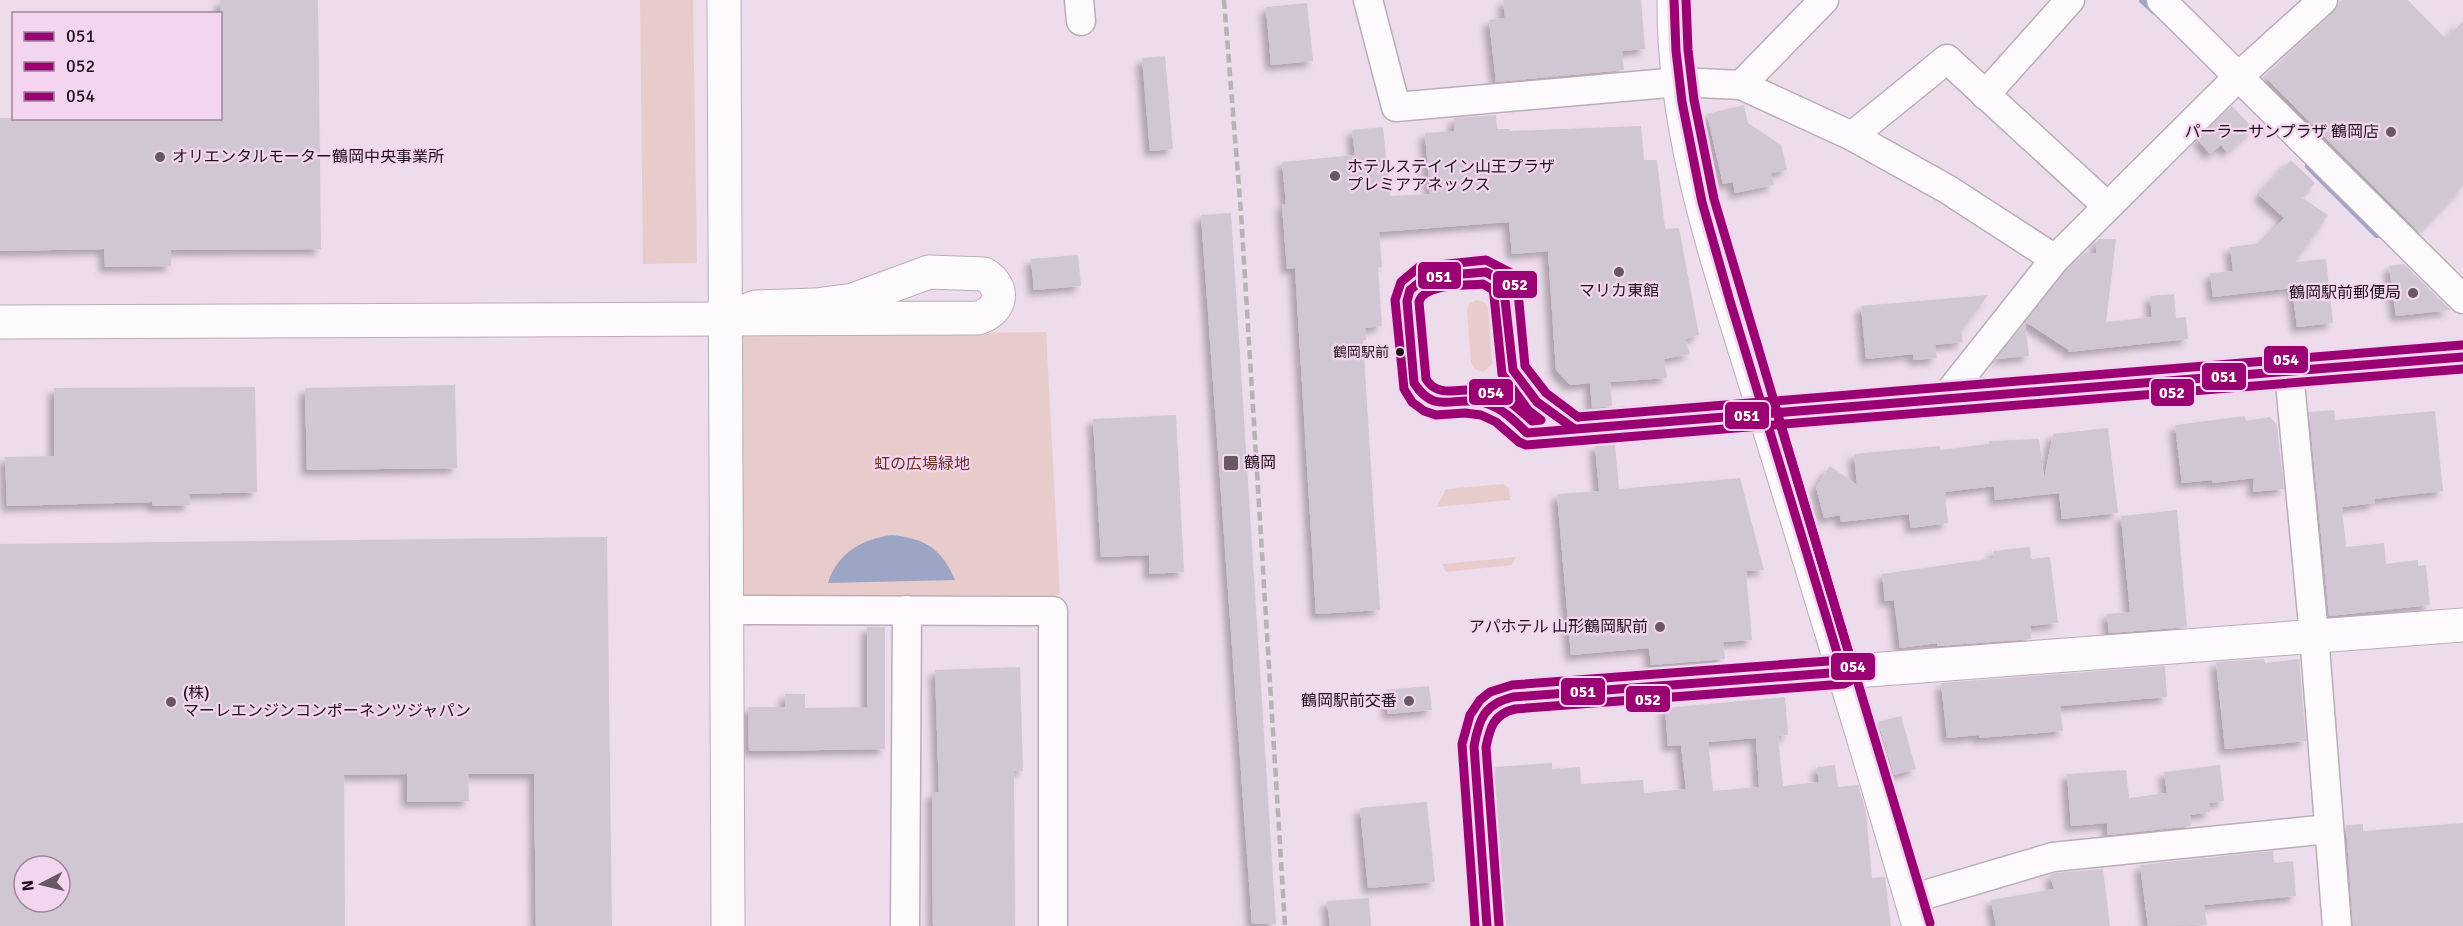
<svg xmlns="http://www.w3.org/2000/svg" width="2463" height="926" viewBox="0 0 2463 926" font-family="Signika,'Noto Sans JP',sans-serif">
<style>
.green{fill:#e8cccc}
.water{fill:#9da5c5}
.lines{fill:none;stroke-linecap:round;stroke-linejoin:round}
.stream{stroke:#9da5c5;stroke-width:8}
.building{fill:#d1c7d4;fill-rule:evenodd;filter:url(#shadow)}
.minor-casing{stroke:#baadb8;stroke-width:31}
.tertiary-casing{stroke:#baadb8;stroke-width:35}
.primary-casing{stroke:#b79eaa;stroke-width:35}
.minor{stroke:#fcfafc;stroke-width:28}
.tertiary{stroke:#fcfafc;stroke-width:33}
.primary{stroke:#f0e5ea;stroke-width:33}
.rail{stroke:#b6b2b5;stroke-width:4.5;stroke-dasharray:9 4.5;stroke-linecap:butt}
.bus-1-casing{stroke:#f4d5f0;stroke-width:14}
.bus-2-casing{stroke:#f4d5f0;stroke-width:14}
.bus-3-casing{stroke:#f4d5f0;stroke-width:14}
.bus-1{stroke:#9a0273;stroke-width:9}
.bus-2{stroke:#9a0273;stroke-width:9}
.bus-3{stroke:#9a0273;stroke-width:9}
.poi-dot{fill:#665964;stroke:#f4d5f0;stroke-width:2}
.bus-dot{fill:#1d131c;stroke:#f4d5f0;stroke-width:2}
.labels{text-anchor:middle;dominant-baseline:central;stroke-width:4.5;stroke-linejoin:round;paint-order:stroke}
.bus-label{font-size:14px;fill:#1d131c;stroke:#f4d5f0;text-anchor:end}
.poi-label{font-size:16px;fill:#1d131c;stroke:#f4d5f0;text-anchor:end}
.park-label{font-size:16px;fill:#6a2d1b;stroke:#f4d5f0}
.line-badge{stroke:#f4d5f0;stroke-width:2}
.badge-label{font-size:16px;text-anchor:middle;font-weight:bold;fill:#fff}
</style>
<defs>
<filter id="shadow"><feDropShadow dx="-5.5" dy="5.5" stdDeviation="3" flood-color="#0004"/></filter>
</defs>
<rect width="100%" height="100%" fill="#eddceb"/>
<g class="green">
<polygon points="640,0 693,0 697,263 643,264"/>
<polygon points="1476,300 1484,302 1488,309 1492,364 1483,372 1475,369 1471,362 1467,311 1469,304"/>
<polygon points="1046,332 1060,595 737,595 738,336"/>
<polygon points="1503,484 1509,488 1510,500 1437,507 1446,489"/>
<polygon points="1516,557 1512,565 1446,572 1442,564"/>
</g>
<path class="water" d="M892,535c34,4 49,13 63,45l-127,3c9,-30 34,-44 64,-48z"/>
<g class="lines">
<g class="stream">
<polyline points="2143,0 2155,11"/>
<polyline points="2309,166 2377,234"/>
</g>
</g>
<g class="building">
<polygon points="220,0 318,0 321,249 171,250 171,266 105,267 104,249 0,251 0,118 220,118"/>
<polygon points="1503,0 1641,0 1645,49 1622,51 1624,70 1496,82 1489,20 1505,18"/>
<polygon points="2341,0 2408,0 2446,39 2463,21 2463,186 2419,232 2266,78 2334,12"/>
<polygon points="1307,3 1313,61 1271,65 1266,7"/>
<polygon points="1165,56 1173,149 1150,151 1142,58"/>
<polygon points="1744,105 1748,123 1781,145 1787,170 1771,173 1774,185 1735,193 1733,182 1723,184 1707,114"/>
<polygon points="2232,106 2253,128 2227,152 2221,145 2210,154 2198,140"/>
<polygon points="1496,115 1497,129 1509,129 1510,131 1641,126 1644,160 1657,160 1665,229 1679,228 1699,335 1685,339 1690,354 1664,359 1667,378 1610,382 1612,406 1592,408 1590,383 1570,385 1556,370 1548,251 1512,254 1509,222 1379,232 1382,267 1378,268 1382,326 1365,328 1366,340 1363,340 1380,610 1316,614 1295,268 1287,269 1282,205 1286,204 1282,162 1355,155 1352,130 1383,127 1390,196 1430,194 1425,133 1454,131 1454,118"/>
<polygon points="2291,160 2315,183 2301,197 2328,215 2295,262 2326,259 2333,323 2297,327 2292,288 2213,297 2210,273 2233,271 2230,247 2262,243 2284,218 2259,195"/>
<polygon points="1231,213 1276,924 1252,924 1201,215"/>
<polygon points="2099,239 2116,239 2106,322 2152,317 2150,296 2174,294 2176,318 2186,317 2188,339 2068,352 2069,350 2026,322 2067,270 2084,253 2096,253 2096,242"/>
<polygon points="1078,255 1081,286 1034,290 1031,259"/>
<polygon points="2404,264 2451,310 2396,316 2389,266"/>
<polygon points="1988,295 1961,331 1963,342 1935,345 1937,358 1914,360 1913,354 1866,359 1861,306"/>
<polygon points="2025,323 2029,356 1996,359"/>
<polygon points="455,385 457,468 307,470 305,388"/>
<polygon points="255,387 257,492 189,494 190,505 153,506 152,502 7,506 5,457 54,456 54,388"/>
<polygon points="2334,410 2335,420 2435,411 2443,491 2374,499 2375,503 2342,507 2346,547 2384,543 2386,564 2418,560 2418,566 2426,565 2430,605 2329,616 2309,412"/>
<polygon points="1176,415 1184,572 1149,574 1149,555 1101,557 1093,419"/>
<polygon points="2245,416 2246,421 2270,417 2277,425 2284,489 2253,492 2254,478 2212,483 2212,480 2182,483 2175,425"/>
<polygon points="2108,428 2118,513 2062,519 2059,493 1995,500 1994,486 1945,492 1948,523 1911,528 1909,514 1841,522 1840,515 1824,518 1816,487 1830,466 1857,485 1854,454 1940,446 1940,450 1989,444 1989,441 2039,439 2044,479 2053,434"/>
<polygon points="1615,444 1619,489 1740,478 1764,570 1746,571 1752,640 1723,642 1725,659 1651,665 1649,648 1571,655 1557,494 1599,491 1595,445"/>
<polygon points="2177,510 2187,627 2109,633 2107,614 2130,612 2121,516"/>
<path d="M607,537l5,389h-76l-2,-152h-66l1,27 -62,1v-28l-63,1 1,151h-345v-382zM24,866h36v36h-36z"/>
<polygon points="2030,547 2031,559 2050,557 2058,623 2030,626 2031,639 1937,646 1937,643 1900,648 1894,600 1885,601 1882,574 1994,558 1993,551"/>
<polygon points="867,627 885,627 885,749 749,751 748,707 785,707 785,694 805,694 805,708 867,707"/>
<polygon points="2264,659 2265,663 2299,659 2306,741 2225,749 2216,662"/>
<polygon points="2165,666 2167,697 2060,706 2063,731 1979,738 1979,735 1947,738 1941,683"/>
<polygon points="1020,667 1023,771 1014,771 1015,926 933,926 932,792 939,792 935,670"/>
<polygon points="1429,686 1432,710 1388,714 1386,690"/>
<path d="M1785,697l3,38 -10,1 5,50 36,-4 -2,-15 18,-2 3,22 20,-2 8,27 6,66 13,-1 6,49h-385l-11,-159 57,-4v6l28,-2 1,17 62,-4 1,13 42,-4 -5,-44 -13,1 -3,-38zM1756,738l3,49 -46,4 -5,-49z"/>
<polygon points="1901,716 1916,769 1894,775 1878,722"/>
<polygon points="2220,765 2224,801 2209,803 2210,812 2190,815 2191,826 2108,835 2107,823 2071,826 2067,774 2126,770 2129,798 2167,793 2164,772"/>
<polygon points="1427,802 1435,882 1368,888 1360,808"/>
<polygon points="2463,823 2463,926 2353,926 2346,825 2363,824 2363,831"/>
<polygon points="2273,851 2274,863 2293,861 2296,896 2204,905 2207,925 2148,926 2140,865"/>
<polygon points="2103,869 2110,926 1996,926 1991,900 2054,889 2050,875 2056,873"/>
<polygon points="1369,898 1371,926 1330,926 1327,901"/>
</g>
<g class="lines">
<defs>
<g id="minor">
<polyline points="1079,0 1081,21"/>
<polyline points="1368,0 1396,107 1679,82 1741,85 1824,0"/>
<polyline points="2161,0 2463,299"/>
<polyline points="1741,85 1852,136 1947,189 2055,259"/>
<polyline points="1985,95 2070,0"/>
<polyline points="1852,136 1947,59 2107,206"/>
<polyline points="2289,372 2314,635 2337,926"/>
<polyline points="1944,399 2055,259 2238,77 2323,0"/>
<polyline points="727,610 1053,611 1053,926"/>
<polyline points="1911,899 2053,857 2329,829"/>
<polyline points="905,926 907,610"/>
</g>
<g id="tertiary">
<polyline points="724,0 728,926"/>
<path d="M1674,0c-1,145 51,281 92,418 52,169 104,338 153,508"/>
<path d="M929,272l55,2c22,13 18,37 -6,44l-254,1 32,-12 60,-2 37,-5z"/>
<polyline points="0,322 724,319"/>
<path d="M1487,926l-13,-180c5,-27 9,-44 39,-49l950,-72"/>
</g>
<polyline id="primary" points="1573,428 2289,372 2463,357"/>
</defs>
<use href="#minor" class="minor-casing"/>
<use href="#tertiary" class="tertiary-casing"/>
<use href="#primary" class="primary-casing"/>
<use href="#minor" class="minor"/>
<use href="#tertiary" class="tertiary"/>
<use href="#primary" class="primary"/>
<polyline class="rail" points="1224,0 1241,213 1285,926"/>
<defs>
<g id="bus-1">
<path d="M1573,428l-36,-26 -24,-32 -10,-88 -17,-10 -60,5 -16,13 -3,11 7,82c22,34 40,11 71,20 17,5 30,18 42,30l936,-76"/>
<path d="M1487,926l-13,-180c5,-27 10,-42 39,-49l330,-25 -113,-371 -28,-99 -20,-100 -6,-51 -2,-51"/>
</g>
<g id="bus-2">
<polyline points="1578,417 1546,393 1525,366 1518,292 1511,273 1486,260 1419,267 1401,282 1395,300 1404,389 1412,402 1424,411 1436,415 1465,413 1481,415 1496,422 1519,442 1526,445 2463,369"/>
<path d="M1499,925l-13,-178c4,-20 8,-33 29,-38l329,-25 6,-3 5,-7 -141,-475 -20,-99 -6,-50 -2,-50"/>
</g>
<g id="bus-3">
<path d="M1483,284l10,6 1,6 8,78 26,36 13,10 -9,1c-13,-12 -27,-25 -44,-30 -23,-6 -49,10 -62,-12l-7,-77c5,-19 47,-16 64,-18z"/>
<polyline points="1776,410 1930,923"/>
<polyline points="1578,417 2462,345"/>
<polyline points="1475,926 1462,744 1470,715 1480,700 1490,692 1512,685 1842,660"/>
</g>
</defs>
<use href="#bus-1" class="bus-1-casing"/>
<use href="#bus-2" class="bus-2-casing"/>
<use href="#bus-3" class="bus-3-casing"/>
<use href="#bus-1" class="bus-1"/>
<use href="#bus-2" class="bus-2"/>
<use href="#bus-3" class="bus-3"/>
</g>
<g class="poi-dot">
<circle cx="2391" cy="132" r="6"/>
<circle cx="160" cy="157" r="6"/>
<circle cx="1335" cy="176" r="6"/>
<circle cx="1619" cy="272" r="6"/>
<circle cx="2413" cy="293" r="6"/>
<rect x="1223" y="455" width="16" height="16" rx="3"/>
<circle cx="1660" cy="627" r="6"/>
<circle cx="1409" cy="701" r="6"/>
<circle cx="171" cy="702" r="6"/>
</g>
<circle class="bus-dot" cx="1400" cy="352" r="5"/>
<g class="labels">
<g class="bus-label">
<text x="1389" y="352">鶴岡駅前</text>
</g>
<g class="poi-label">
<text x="2379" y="132">パーラーサンプラザ 鶴岡店</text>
<text x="172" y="157" text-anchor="start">オリエンタルモーター鶴岡中央事業所</text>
<text x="1347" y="167" text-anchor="start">ホテルステイイン山王プラザ<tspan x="1347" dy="18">プレミアアネックス</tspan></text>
<text x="1619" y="291" text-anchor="middle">マリカ東館</text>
<text x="2401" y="293">鶴岡駅前郵便局</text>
<text x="1244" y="463" text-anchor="start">鶴岡</text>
<text x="1648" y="627">アパホテル 山形鶴岡駅前</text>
<text x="183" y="693" text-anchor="start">(株)<tspan x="183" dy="18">マーレエンジンコンポーネンツジャパン</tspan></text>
<text x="1397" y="701">鶴岡駅前交番</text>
</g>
<g class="park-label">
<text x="922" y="464">虹の広場緑地</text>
</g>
</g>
<g class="line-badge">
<rect x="1417" y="261" width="45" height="29" rx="6" fill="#9a0273"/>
<rect x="1492" y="270" width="46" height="29" rx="6" fill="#9a0273"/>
<rect x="2263" y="345" width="46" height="29" rx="6" fill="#9a0273"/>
<rect x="2201" y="362" width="46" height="29" rx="6" fill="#9a0273"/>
<rect x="1468" y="378" width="46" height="28" rx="6" fill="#9a0273"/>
<rect x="2150" y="378" width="45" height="29" rx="6" fill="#9a0273"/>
<rect x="1724" y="401" width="46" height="29" rx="6" fill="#9a0273"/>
<rect x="1830" y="652" width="46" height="29" rx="6" fill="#9a0273"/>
<rect x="1560" y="677" width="46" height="29" rx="6" fill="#9a0273"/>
<rect x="1625" y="685" width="46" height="28" rx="6" fill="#9a0273"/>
</g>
<g class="badge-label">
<text x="1439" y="282">051</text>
<text x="1515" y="290">052</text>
<text x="2286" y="365">054</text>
<text x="2224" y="382">051</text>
<text x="1491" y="398">054</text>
<text x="2172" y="398">052</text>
<text x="1747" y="421">051</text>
<text x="1853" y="672">054</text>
<text x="1583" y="697">051</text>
<text x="1648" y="705">052</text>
</g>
<rect x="12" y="12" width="210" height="108" fill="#f4d5f0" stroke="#9e879b" stroke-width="1.5"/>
<rect x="24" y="32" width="30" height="9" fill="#9a0273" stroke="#9e879b" stroke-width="1.5"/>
<text x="66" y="42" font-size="18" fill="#1d131c">051</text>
<rect x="24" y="62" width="30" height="9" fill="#9a0273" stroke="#9e879b" stroke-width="1.5"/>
<text x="66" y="72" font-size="18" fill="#1d131c">052</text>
<rect x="24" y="92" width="30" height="9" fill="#9a0273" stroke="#9e879b" stroke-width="1.5"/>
<text x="66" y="102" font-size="18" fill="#1d131c">054</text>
<g transform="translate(42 884) rotate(263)"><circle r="28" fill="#f4d5f0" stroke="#9e879b" stroke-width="1.5"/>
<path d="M0-4.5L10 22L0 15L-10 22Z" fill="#665964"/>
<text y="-9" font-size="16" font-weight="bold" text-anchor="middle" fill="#1d131c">N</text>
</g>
</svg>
